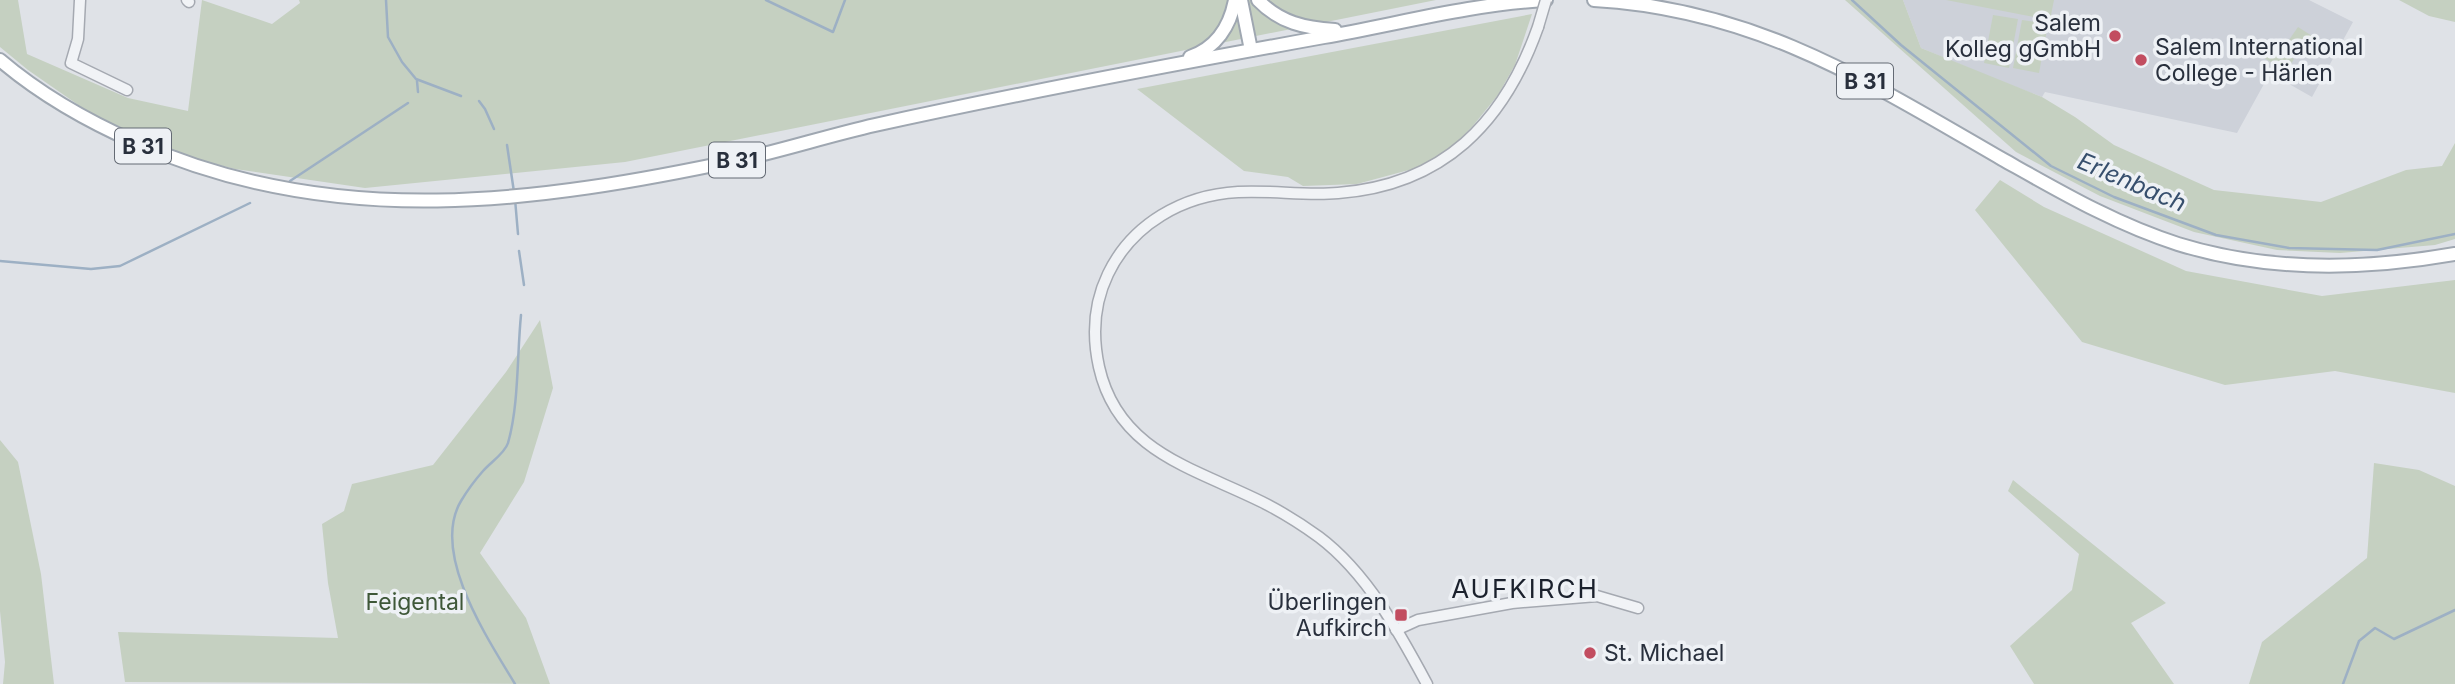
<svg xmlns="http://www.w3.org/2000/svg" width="2455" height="684" viewBox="0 0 2455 684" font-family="Inter,sans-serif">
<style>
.built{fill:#cdd1d9}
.green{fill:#c5d0c1}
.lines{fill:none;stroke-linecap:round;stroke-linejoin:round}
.stream{stroke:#9db0c4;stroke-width:2.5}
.minor-casing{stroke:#a5a9b1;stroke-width:13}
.major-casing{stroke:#9fa7b1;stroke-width:16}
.minor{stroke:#f1f3f6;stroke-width:10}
.major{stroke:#fff;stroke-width:12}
.minor-bridge-casing{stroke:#a5a9b1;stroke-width:13;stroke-linecap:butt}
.minor-bridge{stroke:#f1f3f6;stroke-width:10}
.poi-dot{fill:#c24d60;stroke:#eef1f5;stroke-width:2.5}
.labels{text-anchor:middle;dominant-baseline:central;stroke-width:7;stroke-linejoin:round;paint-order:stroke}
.shield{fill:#eef1f5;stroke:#646a74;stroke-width:2}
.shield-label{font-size:21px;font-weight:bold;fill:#29303d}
.poi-label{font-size:23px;fill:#29303d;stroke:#eef1f5;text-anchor:end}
.park-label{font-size:23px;fill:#3e5738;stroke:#eef1f5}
.water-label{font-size:24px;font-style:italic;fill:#374f6d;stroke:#eef1f5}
.quarter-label{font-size:26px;letter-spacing:2px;fill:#1b212d;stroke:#eef1f5}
</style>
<rect width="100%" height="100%" fill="#dfe2e7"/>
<polygon class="built" points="1903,0 2309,0 2353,22 2312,97 2270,73 2237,133 2045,92 2042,97 1988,76 1921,48"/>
<g class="green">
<polygon points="0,0 18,0 27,54 128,98 188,111 202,0 272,24 300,3 299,0 1436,0 625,162 365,188 235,169 176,154 97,118 28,70 0,47"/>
<polygon points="1845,0 1903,0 1921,48 2042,97 2075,117 2114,145 2214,190 2321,202 2406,170 2442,166 2455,143 2455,239 2435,245 2340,253 2277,250 2194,232 2100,196 2016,152"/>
<polygon points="1946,0 2054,0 2050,20"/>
<polygon points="2399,0 2455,0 2455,22 2429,16"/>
<polygon points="1532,14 1515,65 1498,95 1472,127 1451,148 1420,167 1357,184 1303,186 1288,177 1244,171 1137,89"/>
<polygon points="1993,15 2018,19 2009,68 1984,63"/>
<polygon points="2022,20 2048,24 2039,73 2013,68"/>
<polygon points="2298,27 2323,43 2315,56 2289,40"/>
<polygon points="2272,46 2294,59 2287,71 2264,58"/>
<polygon points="2000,180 2044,207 2186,271 2322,296 2455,280 2455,393 2335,371 2225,385 2082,342 1975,210"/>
<polygon points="540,320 553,388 524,482 480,553 526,618 550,684 125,682 118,632 338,638 328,583 322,524 344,511 352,484 433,465 506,372"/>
<polygon points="0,440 18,462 41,574 54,684 3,684 5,662 0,611"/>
<polygon points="2374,463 2419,470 2455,486 2455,684 2249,684 2262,642 2367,558"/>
<polygon points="2013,480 2166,603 2131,623 2174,684 2034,684 2010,646 2072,590 2079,554 2008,491"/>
</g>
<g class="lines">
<g class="stream">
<polyline points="386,0 388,37 402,62 416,79 461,96"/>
<polyline points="766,0 833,32 845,0"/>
<polyline points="1852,0 1901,45 2051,166 2114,197 2216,235 2289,248 2377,250 2455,234"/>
<polyline points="417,81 418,92"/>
<polyline points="479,101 485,109 494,129"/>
<polyline points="507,145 514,192"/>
<polyline points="290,181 408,103"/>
<polyline points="515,199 518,234"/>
<polyline points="519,251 524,285"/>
<polyline points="0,261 91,269 120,266 250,203"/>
<path d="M515,684c-27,-45 -85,-131 -54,-183 6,-10 14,-21 22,-30 8,-9 22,-18 25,-28 11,-38 9,-89 13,-128"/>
<polyline points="2343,684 2359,641 2375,628 2394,639 2455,610"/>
</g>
<defs>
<g id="minor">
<polyline points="80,0 78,39 71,63 127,90"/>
<polyline points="187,0 189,2"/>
<polyline points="1396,630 1418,620 1512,603 1597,596 1638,608"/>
<path d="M1427,684c-28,-52 -60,-111 -108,-147 -18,-13 -37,-25 -57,-35 -68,-34 -144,-50 -163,-135 -7,-32 -5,-64 9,-93 24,-50 75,-79 130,-82 33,-2 67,4 100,1 105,-8 166,-70 200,-166"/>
</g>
<g id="major">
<polyline points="1241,0 1251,50"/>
<path d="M1258,0c22,23 47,28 77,30"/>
<path d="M1594,0c161,9 273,81 408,159 57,32 113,65 176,85 90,28 186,26 277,10"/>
<path d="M1190,57c26,-9 40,-31 45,-57"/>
<path d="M0,60c41,35 87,61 137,83 199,88 399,60 606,16 44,-10 88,-24 132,-34 149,-33 299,-61 449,-88 74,-13 147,-33 222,-37"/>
</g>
</defs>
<use href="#minor" class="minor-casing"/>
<use href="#major" class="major-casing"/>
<use href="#minor" class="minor"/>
<use href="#major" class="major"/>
<defs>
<polyline id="minor-bridge" points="1538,27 1546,0"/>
</defs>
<use href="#minor-bridge" class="minor-bridge-casing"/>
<use href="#minor-bridge" class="minor-bridge"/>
</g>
<g class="poi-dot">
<circle cx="2115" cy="36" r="7"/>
<circle cx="2141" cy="60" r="7"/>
<rect x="1394" y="608" width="14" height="14" rx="3.5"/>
<circle cx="1590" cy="653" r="7"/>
</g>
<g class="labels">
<g class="shield">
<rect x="1837" y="63.5" width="56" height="35" rx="5"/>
<rect x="115" y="128.5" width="56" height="35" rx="5"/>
<rect x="709" y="142.5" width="56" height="35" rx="5"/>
</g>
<g class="shield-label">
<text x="1865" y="81">B 31</text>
<text x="143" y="146">B 31</text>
<text x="737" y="160">B 31</text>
</g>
<g class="poi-label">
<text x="2101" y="23">Salem<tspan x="2101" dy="26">Kolleg gGmbH</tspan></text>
<text x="2155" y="47" text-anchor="start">Salem International<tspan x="2155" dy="26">College - Härlen</tspan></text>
<text x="1387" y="602">Überlingen<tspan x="1387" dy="26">Aufkirch</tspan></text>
<text x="1604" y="653" text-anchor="start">St. Michael</text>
</g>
<g class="park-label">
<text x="415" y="602">Feigental</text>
</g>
<g class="water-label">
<text transform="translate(2132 182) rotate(23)">Erlenbach</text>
</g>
<g class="quarter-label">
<text x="1525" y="588">AUFKIRCH</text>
</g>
</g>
</svg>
